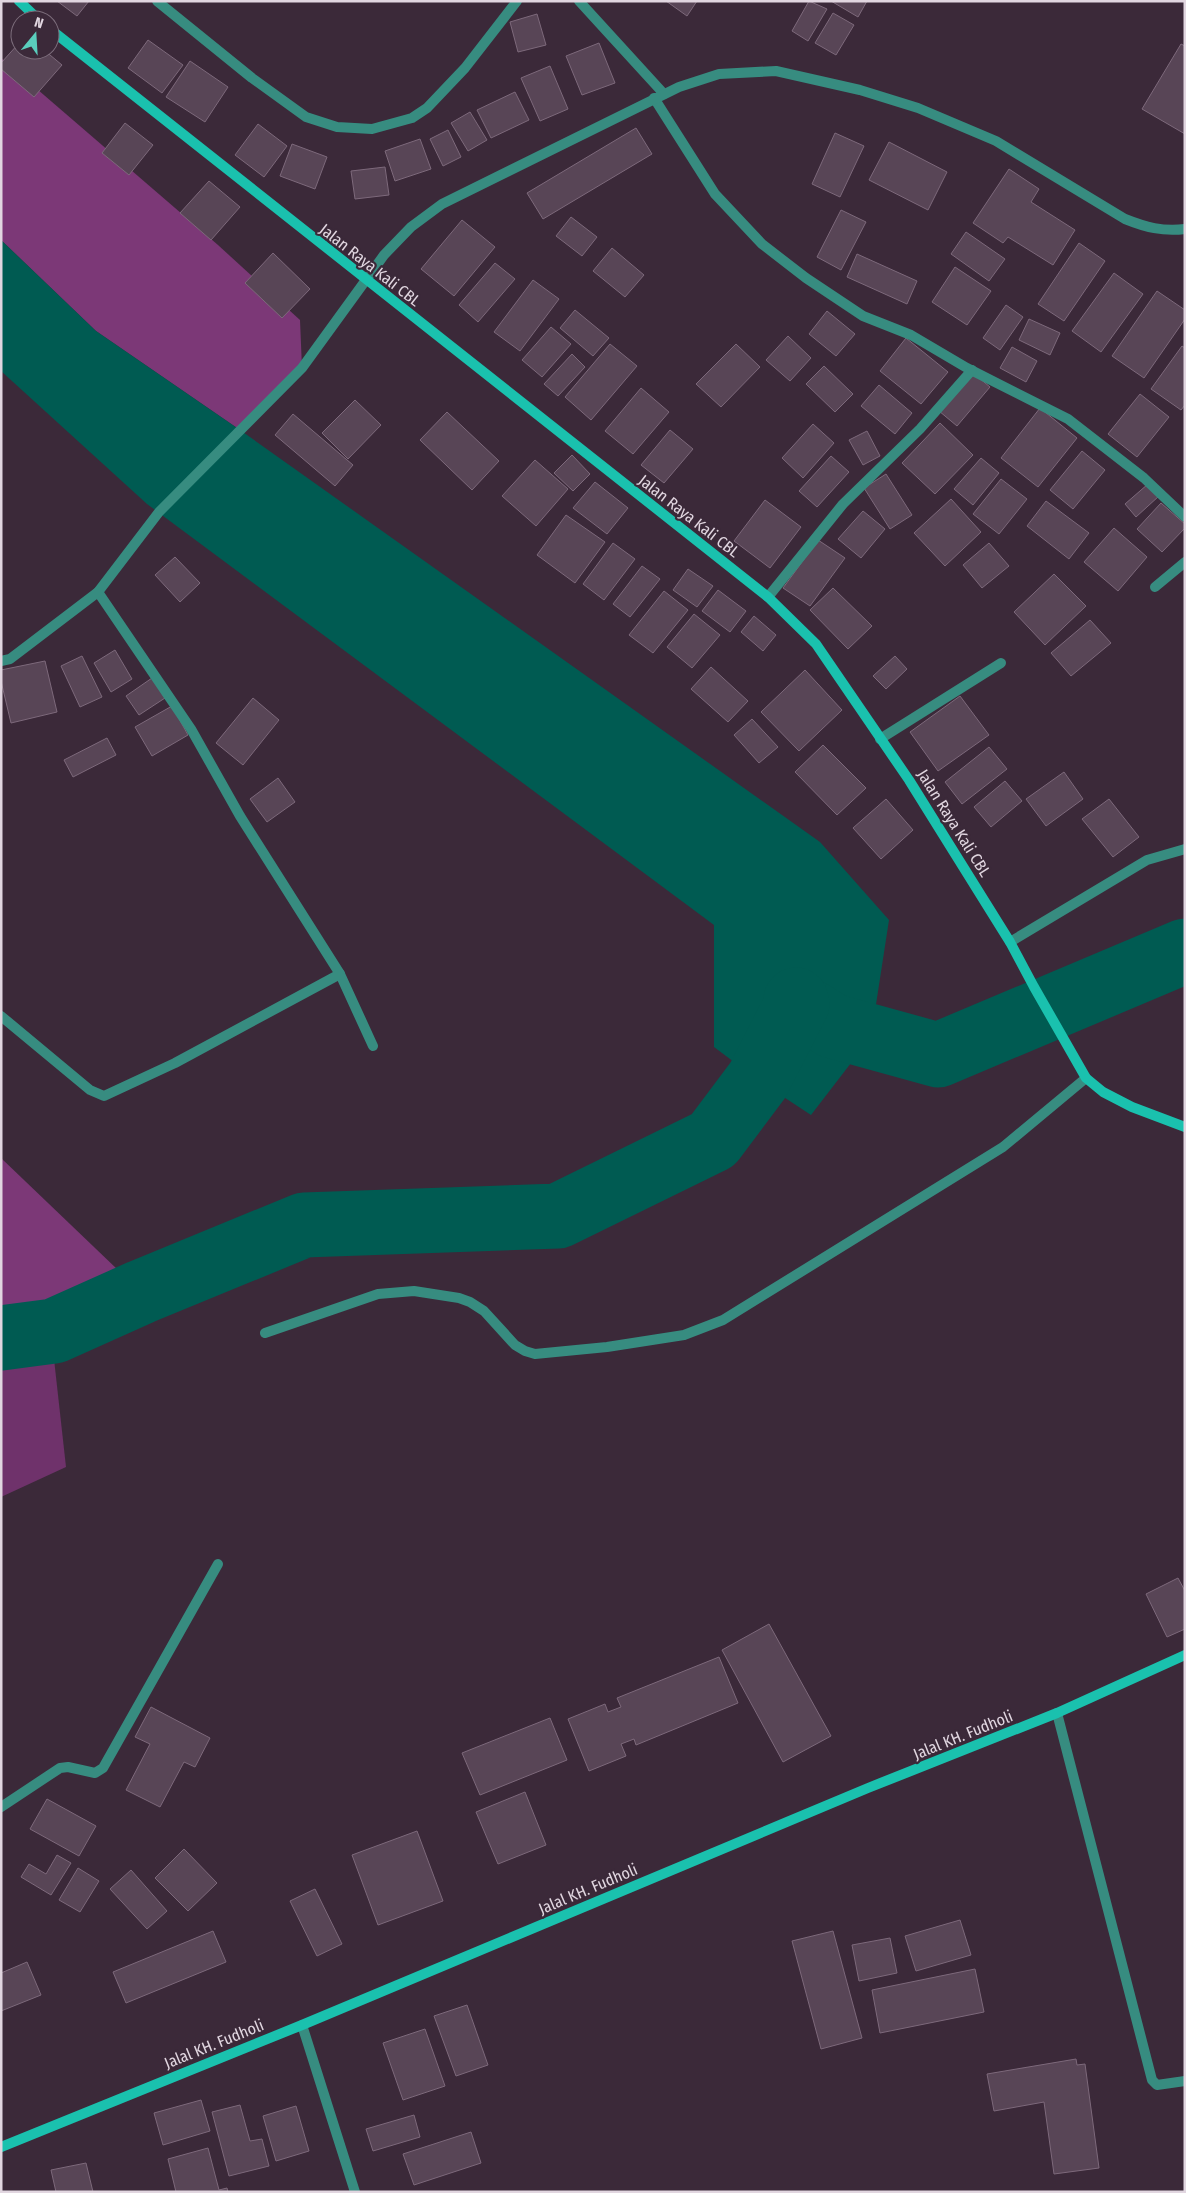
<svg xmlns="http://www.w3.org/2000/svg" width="1186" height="2193" viewBox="0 0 1186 2193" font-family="'Fira Sans Condensed',sans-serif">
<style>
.green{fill:#6f326b}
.forest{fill:#7c3877}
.water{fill:#005b52}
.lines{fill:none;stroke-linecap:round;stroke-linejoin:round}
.river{stroke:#005b52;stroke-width:65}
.building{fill:#584556;stroke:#7d697b}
.minor{stroke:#378c80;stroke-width:10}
.tertiary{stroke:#378c80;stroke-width:10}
.secondary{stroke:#1ac1ae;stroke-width:10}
.labels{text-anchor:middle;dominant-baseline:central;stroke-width:4.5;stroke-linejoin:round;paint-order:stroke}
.street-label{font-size:16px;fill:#e1d6e0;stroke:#3b2939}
</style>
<rect width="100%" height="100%" fill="#3b2939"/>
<polygon class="green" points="51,1332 66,1467 1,1497 1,1339"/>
<g class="forest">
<polygon points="1,58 218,245 300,320 302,368 240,430 96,331 1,240"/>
<polygon points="1,1158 141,1292 54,1331 1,1338"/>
</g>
<polygon class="water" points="1,240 96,331 240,430 820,842 889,920 871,1037 811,1115 758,1080 714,1047 714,925 147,504 1,371"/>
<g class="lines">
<g class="river">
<polyline points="797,1004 833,1026 938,1055 1185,951"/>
<polyline points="1,1338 54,1331 141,1292 304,1225 558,1216 713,1140 758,1080 797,1004 796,1000"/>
</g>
</g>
<g class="building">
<polygon points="57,1 89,1 77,16"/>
<polygon points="666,1 697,1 687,16"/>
<polygon points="809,1 827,9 808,41 792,31"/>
<polygon points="831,1 867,1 858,17"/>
<polygon points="833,13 854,25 836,55 815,43"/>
<polygon points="537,14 546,45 518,52 510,22"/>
<polygon points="148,40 183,65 162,93 128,68"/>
<polygon points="20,42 20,50 44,50 62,65 34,97 1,69 1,63"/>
<polygon points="599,43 615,83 582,95 566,56"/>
<polygon points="1181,44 1185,46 1185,134 1142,109"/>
<polygon points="190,61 228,87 205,122 166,97"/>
<polygon points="550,66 568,109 540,121 521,78"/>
<polygon points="515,92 529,120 491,138 477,110"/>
<polygon points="470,112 487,140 468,151 451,123"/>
<polygon points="125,123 153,145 129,175 102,153"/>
<polygon points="258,124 287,146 264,177 235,155"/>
<polygon points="636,128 652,154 543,219 527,193"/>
<polygon points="448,130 461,157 443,166 430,139"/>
<polygon points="835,133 864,146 840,197 812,184"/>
<polygon points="420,139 431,169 395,181 385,151"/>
<polygon points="889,142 947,172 928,210 869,180"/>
<polygon points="292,144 327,157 315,189 280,176"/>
<polygon points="385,167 389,195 355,199 351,171"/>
<polygon points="1009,169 1039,189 1031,202 1075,230 1053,265 1008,237 1003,243 973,223"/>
<polygon points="209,181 240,207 211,240 180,213"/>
<polygon points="841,210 866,222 841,270 817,257"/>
<polygon points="571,217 597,237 582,256 556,236"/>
<polygon points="462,220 495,247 454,296 421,269"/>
<polygon points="966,232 1005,259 989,281 951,254"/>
<polygon points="1079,243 1105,261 1064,321 1038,304"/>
<polygon points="612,248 644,275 625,297 593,271"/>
<polygon points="273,253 310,289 282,318 245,283"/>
<polygon points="857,254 917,281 907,304 847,277"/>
<polygon points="495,263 515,279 478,322 459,305"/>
<polygon points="955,267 991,291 967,325 932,302"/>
<polygon points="1114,273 1143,294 1101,352 1072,331"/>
<polygon points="533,280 559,299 520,351 494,332"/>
<polygon points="1157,291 1185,310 1185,319 1144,378 1112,356"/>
<polygon points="1006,305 1023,317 1000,350 983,338"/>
<polygon points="575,310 609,338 593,356 560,328"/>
<polygon points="827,311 855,334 836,356 809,334"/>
<polygon points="1029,319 1060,333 1050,355 1019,340"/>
<polygon points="551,327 571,344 542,377 522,360"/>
<polygon points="788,336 811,358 790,381 766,360"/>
<polygon points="906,338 948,372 921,404 880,371"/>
<polygon points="610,344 637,366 591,420 565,397"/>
<polygon points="736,344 760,367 721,407 696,384"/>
<polygon points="1182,346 1185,348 1185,405 1181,410 1151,389"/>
<polygon points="1012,347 1037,361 1026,382 1000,368"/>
<polygon points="572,354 585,367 558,396 544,384"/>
<polygon points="824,366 853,394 835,412 806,384"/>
<polygon points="972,372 990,387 957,426 939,411"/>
<polygon points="879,385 912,413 895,434 861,406"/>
<polygon points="641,388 669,412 633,454 605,431"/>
<polygon points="1140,394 1169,417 1137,457 1108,434"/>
<polygon points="355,400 381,425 348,459 322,433"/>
<polygon points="1040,408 1077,438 1038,487 1001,458"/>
<polygon points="447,412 499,461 472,490 420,440"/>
<polygon points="293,414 353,465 335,486 275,435"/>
<polygon points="940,423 973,455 935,494 902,463"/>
<polygon points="813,424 834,443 803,478 782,458"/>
<polygon points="670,430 693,449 664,483 641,465"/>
<polygon points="867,431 880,456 863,465 849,440"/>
<polygon points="1082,451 1105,470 1073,509 1050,490"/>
<polygon points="572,455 590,474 573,491 554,473"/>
<polygon points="831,456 849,472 817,507 799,491"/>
<polygon points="981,458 999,473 973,505 954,489"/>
<polygon points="535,460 568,489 536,526 502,496"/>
<polygon points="886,474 912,515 890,529 864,488"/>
<polygon points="1001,479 1027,499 999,534 973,514"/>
<polygon points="595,482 628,508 607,534 573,508"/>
<polygon points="1148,484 1159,496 1136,517 1125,504"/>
<polygon points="951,499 981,532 945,566 914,533"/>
<polygon points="765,500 801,527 770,568 734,541"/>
<polygon points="1046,501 1089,533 1069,559 1027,526"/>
<polygon points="1161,503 1185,524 1185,528 1162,552 1137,529"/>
<polygon points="863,511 885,529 861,558 838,539"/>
<polygon points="566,515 605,542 575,583 537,555"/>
<polygon points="1114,528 1147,557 1118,591 1084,562"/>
<polygon points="818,540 845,558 810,606 783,588"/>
<polygon points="613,543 635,559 604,600 583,584"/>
<polygon points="989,543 1009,566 982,588 963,565"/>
<polygon points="175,557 200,583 180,602 155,575"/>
<polygon points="642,566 660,579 630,617 613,604"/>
<polygon points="688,569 713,586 697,607 673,590"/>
<polygon points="1054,574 1086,606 1045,645 1014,612"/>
<polygon points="833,588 872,626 848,649 810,610"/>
<polygon points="718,590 746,611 730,632 702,611"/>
<polygon points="664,591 688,610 653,653 629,635"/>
<polygon points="694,614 720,635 692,668 667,647"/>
<polygon points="754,616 776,635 763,651 741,632"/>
<polygon points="1090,620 1111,643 1071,676 1051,653"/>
<polygon points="115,650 132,679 111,692 94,663"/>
<polygon points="82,656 102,697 80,707 61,666"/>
<polygon points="895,656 907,669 886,689 873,676"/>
<polygon points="45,661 57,712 11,723 1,681 1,670"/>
<polygon points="711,667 748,701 728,722 691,689"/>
<polygon points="805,670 842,710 799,751 761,712"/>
<polygon points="152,678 165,698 139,715 126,696"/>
<polygon points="960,696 989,735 938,771 910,732"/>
<polygon points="253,698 279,720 243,765 216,743"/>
<polygon points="172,706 188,735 152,756 135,727"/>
<polygon points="752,719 778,747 759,763 734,735"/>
<polygon points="107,738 116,755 73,777 64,760"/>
<polygon points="823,745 866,788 837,815 795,772"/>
<polygon points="989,747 1007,769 962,804 945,782"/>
<polygon points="1064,772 1083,799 1046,826 1026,799"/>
<polygon points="278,778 295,802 267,822 250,799"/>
<polygon points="1005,781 1022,801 991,827 974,807"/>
<polygon points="886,799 913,830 881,859 853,828"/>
<polygon points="1109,799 1139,837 1113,857 1082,819"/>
<polygon points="1178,1578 1185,1591 1185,1629 1167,1637 1146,1594"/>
<polygon points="769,1624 831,1736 783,1762 722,1650"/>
<polygon points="719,1657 738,1703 636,1745 634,1739 621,1744 626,1756 589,1771 568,1719 605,1704 608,1712 621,1707 617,1698"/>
<polygon points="151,1707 210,1738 195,1767 184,1762 160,1807 126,1790 150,1744 135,1737"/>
<polygon points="550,1718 567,1760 480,1795 462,1753"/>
<polygon points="525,1792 546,1845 498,1864 476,1812"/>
<polygon points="47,1799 96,1826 79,1856 30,1829"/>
<polygon points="417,1831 443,1901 378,1925 352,1855"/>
<polygon points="184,1849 217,1883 188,1911 155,1878"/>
<polygon points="57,1855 71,1863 51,1895 21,1877 29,1864 46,1874"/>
<polygon points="78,1868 99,1881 80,1912 59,1900"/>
<polygon points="131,1870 167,1911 147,1929 110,1889"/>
<polygon points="315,1889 342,1944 317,1956 290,1901"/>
<polygon points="960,1920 971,1955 916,1971 905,1936"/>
<polygon points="213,1931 226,1962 126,2003 113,1972"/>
<polygon points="833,1931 862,2038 821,2049 792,1941"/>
<polygon points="890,1938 897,1973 859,1981 852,1945"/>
<polygon points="27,1962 41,1995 1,2011 1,1973"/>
<polygon points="975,1969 984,2012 880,2033 872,1990"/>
<polygon points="467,2005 488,2065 456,2076 434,2016"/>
<polygon points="425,2029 445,2086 403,2100 383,2043"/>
<polygon points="1076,2059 1077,2065 1085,2064 1099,2168 1054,2174 1044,2102 994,2111 987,2074"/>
<polygon points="201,2100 210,2131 163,2145 154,2113"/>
<polygon points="240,2105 250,2141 262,2139 269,2166 229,2176 212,2112"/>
<polygon points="296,2106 309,2151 276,2161 263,2116"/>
<polygon points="414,2115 420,2137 373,2151 366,2129"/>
<polygon points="471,2132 481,2163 414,2185 403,2154"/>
<polygon points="208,2148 219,2190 227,2188 228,2192 176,2192 168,2159"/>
<polygon points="86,2163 93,2192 56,2192 51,2170"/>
</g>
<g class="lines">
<g class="minor">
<polyline points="157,1 252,78 306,117 337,127 372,129 412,118 427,108 465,68 517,1"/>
<polyline points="579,1 664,94"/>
<polyline points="654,98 715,194 762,244 806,278 863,316 911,335 967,368 1068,419 1144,478 1185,517"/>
<polyline points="1155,587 1185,562"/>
<polyline points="768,597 843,504 920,429 972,370"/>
<polyline points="880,739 1001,663"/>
<polyline points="1010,942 1147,860 1185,849"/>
<polyline points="340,974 373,1046"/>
<polyline points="1,1016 90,1090 104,1096 175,1063 340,974 240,816 191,729 98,592"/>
<polyline points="265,1333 378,1294 414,1291 459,1298 470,1302 484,1311 515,1345 525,1351 535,1354 607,1347 684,1335 723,1320 1003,1147 1086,1078"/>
<polyline points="1057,1713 1152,2080 1157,2085 1185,2081"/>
<polyline points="1,1807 60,1768 68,1767 95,1773 103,1768 218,1564"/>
<polyline points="302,2025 355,2192"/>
</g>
<path class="tertiary" d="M1,661l9,-2 88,-67 61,-80 143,-144 82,-113 27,-28 31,-23 237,-117 40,-13 57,-3 84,19 58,18 78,33 129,78c20,8 38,13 60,10"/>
<g class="secondary">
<polyline points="19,1 39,20"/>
<polyline points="50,29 768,597 816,644 909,780 1010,942 1034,987 1086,1078 1103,1092 1132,1107 1185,1127"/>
<polyline points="1,2147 302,2025 868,1788 1057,1713 1185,1655"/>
</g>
</g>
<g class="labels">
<g class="street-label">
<text transform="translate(370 265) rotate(38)">Jalan Raya Kali CBL</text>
<text transform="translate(689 516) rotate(38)">Jalan Raya Kali CBL</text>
<text transform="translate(954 823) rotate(58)">Jalan Raya Kali CBL</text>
<text transform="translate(963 1735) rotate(-22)">Jalal KH. Fudholi</text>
<text transform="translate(588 1889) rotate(-23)">Jalal KH. Fudholi</text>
<text transform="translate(214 2044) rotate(-22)">Jalal KH. Fudholi</text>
</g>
</g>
<rect width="1186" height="2193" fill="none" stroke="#e1d6e0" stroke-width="5"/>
<g transform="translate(35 35) rotate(18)"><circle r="24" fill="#3b2939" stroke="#7d6e7c"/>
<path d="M0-4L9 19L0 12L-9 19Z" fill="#5acebd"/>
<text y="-8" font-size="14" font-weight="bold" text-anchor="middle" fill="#e1d6e0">N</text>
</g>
</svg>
